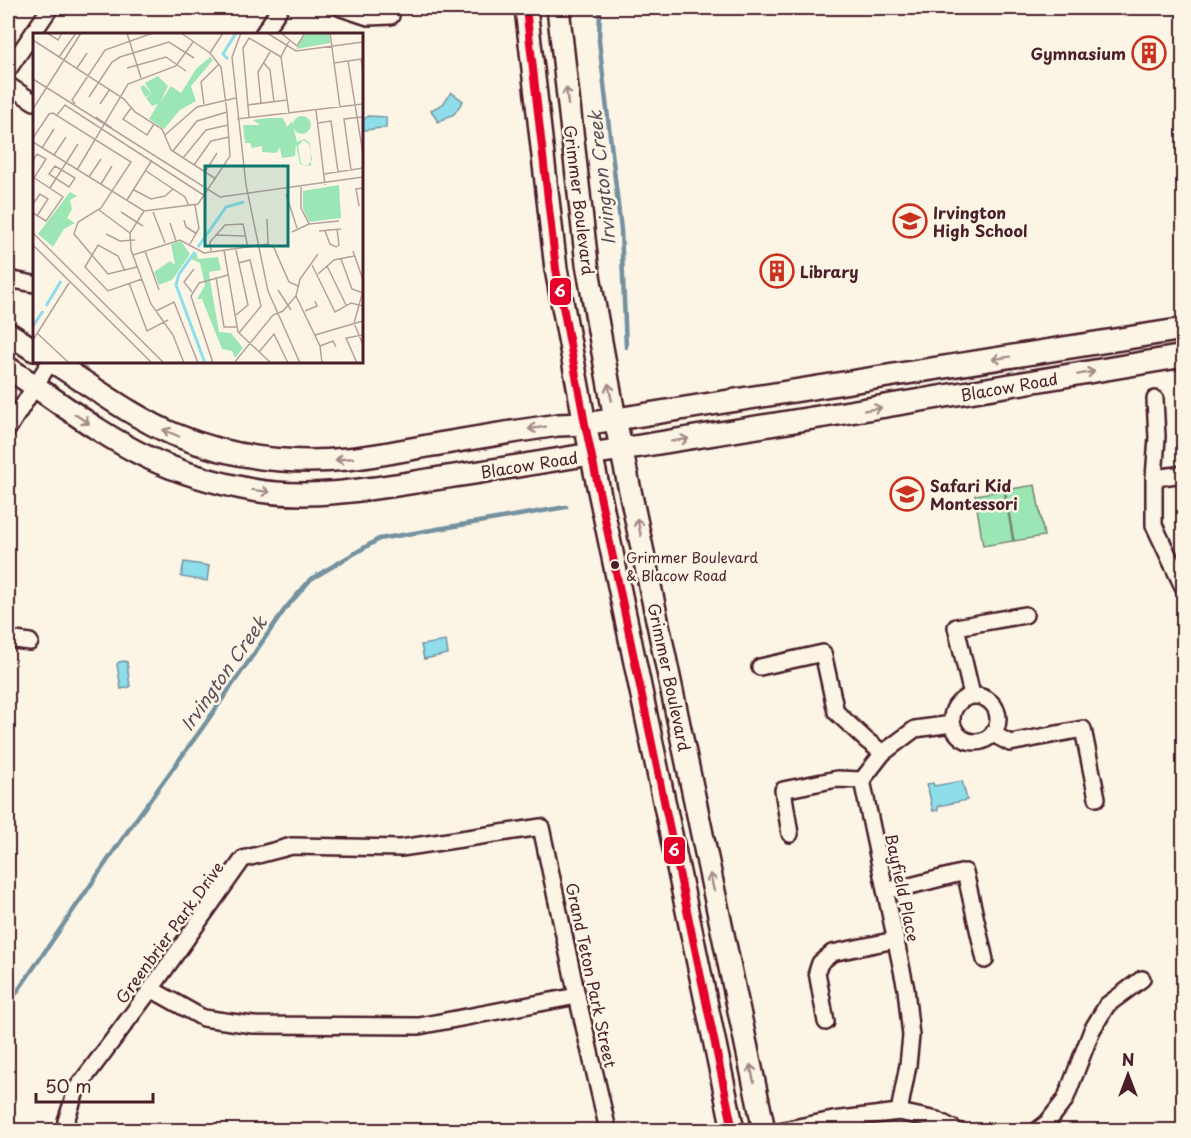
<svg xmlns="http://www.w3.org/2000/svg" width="1191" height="1138" viewBox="0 0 1191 1138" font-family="'Playpen Sans',sans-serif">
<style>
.green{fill:#9ce6b5;stroke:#738270;stroke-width:1.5}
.water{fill:#8eddeb;stroke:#73919e;stroke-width:1.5}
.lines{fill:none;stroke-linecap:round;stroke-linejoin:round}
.stream{stroke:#73919e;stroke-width:4.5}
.street-casing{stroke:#4a1f2b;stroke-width:20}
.secondary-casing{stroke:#4a1f2b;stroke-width:26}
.street{stroke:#fcf5e5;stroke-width:15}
.secondary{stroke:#fcf5e5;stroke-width:21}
.bus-1-casing{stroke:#fcf5e5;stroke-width:12}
.bus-1{stroke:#e4002b;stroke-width:8}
.oneway{stroke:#a38a88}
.bus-dot{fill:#4a1f2b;stroke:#fcf5e5;stroke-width:2}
.labels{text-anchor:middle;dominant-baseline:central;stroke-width:5;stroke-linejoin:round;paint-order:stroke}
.bus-label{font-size:14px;fill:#4a1f2b;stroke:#fcf5e5;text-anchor:start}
.poi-label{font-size:16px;font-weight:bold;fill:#4a1f2b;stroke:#fcf5e5;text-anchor:start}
.street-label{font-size:16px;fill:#4a1f2b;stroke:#fcf5e5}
.water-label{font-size:18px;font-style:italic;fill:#5b4e5b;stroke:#fcf5e5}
.inset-river{fill:none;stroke:#8eddeb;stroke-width:3}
.inset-road{fill:none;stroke:#b59f9b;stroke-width:1.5}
.view{fill:#0f766e;fill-opacity:0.15;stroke:#0f766e;stroke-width:3}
.inset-edge{fill:none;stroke:#4a1f2b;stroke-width:3}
.line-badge{stroke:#fcf5e5;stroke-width:2}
.badge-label{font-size:16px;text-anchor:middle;font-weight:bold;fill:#fff}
</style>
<rect width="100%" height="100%" fill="#fcf5e5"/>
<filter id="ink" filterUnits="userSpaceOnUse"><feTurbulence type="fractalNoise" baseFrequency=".0167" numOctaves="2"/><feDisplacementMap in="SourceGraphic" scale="12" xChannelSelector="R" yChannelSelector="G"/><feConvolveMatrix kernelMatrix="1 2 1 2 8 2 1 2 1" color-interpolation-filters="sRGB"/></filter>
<g filter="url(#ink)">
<g class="green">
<polygon points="1035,485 1044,536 1014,541 1005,490"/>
<polygon points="1004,490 1013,541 983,546 975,495"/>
</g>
<g class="water">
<polygon points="451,92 463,101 454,114 438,122 431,110 443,104"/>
<path d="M368,116l18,1v11c-9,0 -16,2 -24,2v-9z"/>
<polygon points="184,562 209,566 207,581 181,577"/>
<polygon points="446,641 448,654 424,659 421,645"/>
<polygon points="124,661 127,662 130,687 121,689 117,664 119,662"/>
<polygon points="962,781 967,800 938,806 938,810 933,811 927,784 933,783 934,786"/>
</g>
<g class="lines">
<g class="stream">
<polyline points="600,8 599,41 621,230 626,347"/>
<polyline points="8,1005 134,822 203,727 285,609 311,579 379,539 566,507"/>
</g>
<defs>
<g id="street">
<polyline points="341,8 368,17 391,16"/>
<polyline points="263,34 280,8"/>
<polyline points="8,70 50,8"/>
<polyline points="8,85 34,102"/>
<polyline points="8,279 34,284"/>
<polyline points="1155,399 1157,437 1154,478 1154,525 1184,589"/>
<polyline points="8,429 50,362"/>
<polyline points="1154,478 1184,474"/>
<polyline points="8,639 30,642"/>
<polyline points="760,667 823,653 836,712 866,740 883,753"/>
<polyline points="972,695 956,627 1025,615"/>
<circle cx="975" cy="719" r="23"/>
<polyline points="993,734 1010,743 1083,729 1097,798"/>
<polyline points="790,834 783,790 837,779 862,780"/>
<polyline points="885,890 906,887 965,872 985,960"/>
<polyline points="151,989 203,1018 253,1025 419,1026 577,996"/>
<polyline points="826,1022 817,972 820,963 832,953 895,940"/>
<polyline points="899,1112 908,1065 911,1036 906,989 862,780 883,753 915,729 952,724"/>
<polyline points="66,1130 66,1121 77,1088 151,989 243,859 292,846 401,848 541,827 577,996 608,1130"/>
<polyline points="783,1130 833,1120 899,1112 937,1120 956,1130"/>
<polyline points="1038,1130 1047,1123 1065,1100 1092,1030 1107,1005 1142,979"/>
</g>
<g id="secondary">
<polyline points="526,8 556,269 585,424 733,1130"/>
<polyline points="558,8 587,264 615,419 764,1130"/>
<polyline points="8,333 34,350"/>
<path d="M53,362c39,24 78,54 120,72 55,23 115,31 174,25 29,-3 57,-9 86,-14 42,-7 83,-14 125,-20l27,-1 599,-95"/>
<path d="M8,368c46,30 89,65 139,89 33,16 69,26 105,33 58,10 118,-1 176,-10 55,-8 109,-17 163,-26 198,-32 395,-64 593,-98"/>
</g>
</defs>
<use href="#street" class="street-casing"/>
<use href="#secondary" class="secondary-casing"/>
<use href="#street" class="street"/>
<use href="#secondary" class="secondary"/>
<defs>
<polyline id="bus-1" points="526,8 556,269 585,424 733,1130"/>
</defs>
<use href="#bus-1" class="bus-1-casing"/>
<use href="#bus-1" class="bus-1"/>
</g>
<defs><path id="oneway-shaft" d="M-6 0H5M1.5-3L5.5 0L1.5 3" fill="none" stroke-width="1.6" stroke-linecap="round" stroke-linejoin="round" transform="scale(1.5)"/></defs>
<g class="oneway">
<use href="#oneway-shaft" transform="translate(567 96) rotate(-97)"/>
<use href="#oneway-shaft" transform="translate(1001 358) rotate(171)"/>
<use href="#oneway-shaft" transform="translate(1086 373) rotate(-10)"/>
<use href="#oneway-shaft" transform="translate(610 392) rotate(-101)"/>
<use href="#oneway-shaft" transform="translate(873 409) rotate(-9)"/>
<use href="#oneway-shaft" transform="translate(82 419) rotate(33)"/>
<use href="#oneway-shaft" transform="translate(537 428) rotate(171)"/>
<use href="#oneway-shaft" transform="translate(171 433) rotate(-157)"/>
<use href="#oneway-shaft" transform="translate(680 440) rotate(-9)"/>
<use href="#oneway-shaft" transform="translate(344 459) rotate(174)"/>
<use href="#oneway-shaft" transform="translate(261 491) rotate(7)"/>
<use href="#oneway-shaft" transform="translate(639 527) rotate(-102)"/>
<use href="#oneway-shaft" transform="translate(712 882) rotate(-102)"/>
<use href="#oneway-shaft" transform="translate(752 1073) rotate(-102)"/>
</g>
</g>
<defs>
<symbol id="building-ring" viewBox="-11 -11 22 22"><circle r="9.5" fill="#fcf5e5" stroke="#c8321e" stroke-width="1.5"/><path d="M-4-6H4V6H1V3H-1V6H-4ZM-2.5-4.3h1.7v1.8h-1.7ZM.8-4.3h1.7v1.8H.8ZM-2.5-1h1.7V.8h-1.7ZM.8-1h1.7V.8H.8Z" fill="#c8321e"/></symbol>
<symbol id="school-ring" viewBox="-11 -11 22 22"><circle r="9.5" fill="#fcf5e5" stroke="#c8321e" stroke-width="1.5"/><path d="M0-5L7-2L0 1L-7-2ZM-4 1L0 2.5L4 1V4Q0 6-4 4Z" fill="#c8321e"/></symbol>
</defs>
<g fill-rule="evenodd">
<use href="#building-ring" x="1130" y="34" width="38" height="38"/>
<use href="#school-ring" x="891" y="202" width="38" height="38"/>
<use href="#building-ring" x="758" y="252" width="38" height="38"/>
<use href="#school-ring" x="888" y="475" width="38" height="38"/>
</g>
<circle class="bus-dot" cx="615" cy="565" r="5"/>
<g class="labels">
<g class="bus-label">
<text x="626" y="557">Grimmer Boulevard<tspan x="626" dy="18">&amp; Blacow Road</tspan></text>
</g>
<g class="poi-label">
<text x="1126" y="53" text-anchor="end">Gymnasium</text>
<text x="933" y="212">Irvington<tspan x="933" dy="18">High School</tspan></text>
<text x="800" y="271">Library</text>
<text x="930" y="485">Safari Kid<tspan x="930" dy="18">Montessori</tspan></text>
</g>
<g class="street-label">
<text transform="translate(580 200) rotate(83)">Grimmer Boulevard</text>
<text transform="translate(1009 386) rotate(-10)">Blacow Road</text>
<text transform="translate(529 464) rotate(-9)">Blacow Road</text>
<text transform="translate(670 677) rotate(78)">Grimmer Boulevard</text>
<text transform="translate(903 887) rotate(78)">Bayfield Place</text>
<text transform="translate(169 932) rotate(-54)">Greenbrier Park Drive</text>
<text transform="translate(592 975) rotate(78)">Grand Teton Park Street</text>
</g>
<g class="water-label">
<text transform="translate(601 178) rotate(-96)">Irvington Creek</text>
<text transform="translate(223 673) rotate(-55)">Irvington Creek</text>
</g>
</g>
<g transform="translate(33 33)">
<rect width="330" height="330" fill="#fcf5e5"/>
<path d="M273,0h23l1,10 -34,6zM177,24l3,3 -22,26 5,15 -16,9 -16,19 -15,-10 9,-15 -6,2 -6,-8 4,-3 -5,2 -5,-10 4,-2 8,10 -7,-12 13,-7 10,10 -8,17 11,-17 10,7 15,-24zM260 92a9 9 0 1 1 18 0a9 9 0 1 1-18 0ZM235,85h15l4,9 5,-6 5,21 7,-3 6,4 1,23 -11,-2 -4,-20 -1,12 -13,2 -2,-10 -4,5 -14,-1v-6l-10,2 -2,-5h-5l-2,-18h17l-7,-5zM270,107l6,4 3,16 -5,6 -6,-3 -3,-17zM306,152l2,33 -32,4 -6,-13v-18zM37,159l7,4 -7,4 2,9 -5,9 8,5 -11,6 -11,18 -15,-13zM148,208l9,13 -18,26 -13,5 -5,-13 16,-11 5,4 -4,-21zM163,219l2,7 20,-2 3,13 -12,2 1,8 9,52 12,1 12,15 -8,10 -3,-7 -10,-2 -20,-50h-5l8,-14 -5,-22 -9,-4z" fill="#9ce6b5" fill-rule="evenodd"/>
<path class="inset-river" d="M195,26l-5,-5 13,-21M165,214l28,-40 18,-5M162,219l-16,22 -3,11 29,78M13,273l15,-25M0,293l10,-15"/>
<path class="inset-road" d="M14,0l11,7 4,-7M94,0l14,45M208,0l-9,24 14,128 22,106 32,72M234,0l29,18 67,-9M248,0l16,13 8,-13M297,0l10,74M0,7l91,59 11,13 27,17 9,21 45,29M256,8l-8,16 8,56M177,20l13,-20M26,24l17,-24M315,28l15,93M230,29l7,8 4,32M301,30l27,-4 2,13M44,35l10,-15M94,35l39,-11 20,14M0,46l187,118 143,-20M56,64l23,-35 8,-5 49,-15 25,16M228,70l-3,-31 12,-20M42,71l-3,-4 33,-50 48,-17M67,71l10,-15M171,71l-3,-22 18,-18M214,72l40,-5M98,75l-8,11 24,16 7,-11M0,76l48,-76M283,77l9,75M24,82l8,-10 140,91M63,84l16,11M216,84l-6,-69 6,-10 32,19M204,86l126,-15M285,90l13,-2 7,51M132,102l32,-28 39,-9M0,105l16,-24 4,-1 78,49 -30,46 -23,14 -4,12 34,40 29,-7M0,109l111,69 54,-7 32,-48 -3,-44 -6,-45 -11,-14 -29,-20M9,115l12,-19M140,118l24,-30 30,-9M21,122l12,-18M150,125l23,-28 22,-5M0,128l4,-7 9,5 -12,19M161,132l17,-24 18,-4M22,133l20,12 -6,9 -20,-13zM44,137l51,-86 48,-18 17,-24M318,137l-7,-51 19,-2M113,138l39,26 4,9M172,139l12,-19M291,141l39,-6M0,144l30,20 -17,24 -13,-8M56,144l12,-18M68,151l11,-18M268,154v21l8,16 30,-3M17,155l28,-44M101,157l17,9 14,-3 8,-7M253,161l11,34M94,167l25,-40M0,171l7,-10 8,5 -11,17M326,173l-3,-17 7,-1M66,177l31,23M111,178l-14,22 1,17 20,54 22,31 11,28M88,179l22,14M120,179l12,31M234,186l1,25M151,187l2,7 11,7M137,190l6,18M286,198l22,-2M292,198l5,13 6,3 3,-2 -2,-16M259,199l17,-8M0,200l131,130M73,201l14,7 15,-1M182,202l30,1M157,211l9,-16 -4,-23M0,212l119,118M191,217l14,82 33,31M112,218l14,39M178,218l-1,-9 15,-17 18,-1 5,24M320,218l10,29M100,222l47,-15 24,13 64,-9 6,4 15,34 9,4M308,226l11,30 11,4M205,230l12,-3 11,46 -22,27M279,232l23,47 16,-9 12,3M294,233l19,39M92,238l-7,-15 -20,-11 -13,22 23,24 34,-12M285,241l16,-14 20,-4M183,244l8,50h13M96,250l18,48 21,-11M245,257l13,20M330,258l-9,32 9,22M159,259l-8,-10 10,-13M263,263l24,50 2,17M123,278l18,-9 24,61M272,278l12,-5 -2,-5M203,282l12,-10 -12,-55M4,300l32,30M282,302l48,-14M0,307l36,-57M287,313l13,-5 3,6M226,319l15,-18 14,29M180,330l-22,-67 8,-13 29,-8M201,330l39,-48 10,-4 13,-15 4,-17 18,-25M324,330l-11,-25 17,-3"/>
<path class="view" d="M172,133h83v80h-83z"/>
<rect width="330" height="330" class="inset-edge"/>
</g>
<g class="line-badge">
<rect x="549" y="277" width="23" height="29" rx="6" fill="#e4002b"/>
<rect x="663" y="836" width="23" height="29" rx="6" fill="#e4002b"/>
</g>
<g class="badge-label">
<text x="560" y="297">6</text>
<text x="674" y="856">6</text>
</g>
<rect width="1191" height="1138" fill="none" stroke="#fcf5e5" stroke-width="30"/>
<rect x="15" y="15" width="1161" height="1108" fill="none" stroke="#4a1f2b" stroke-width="2" filter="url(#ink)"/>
<g transform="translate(1128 1075)" stroke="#fcf5e5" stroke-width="4.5" paint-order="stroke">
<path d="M0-4.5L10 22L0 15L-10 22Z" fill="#4a1f2b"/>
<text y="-9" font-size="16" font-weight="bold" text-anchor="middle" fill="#4a1f2b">N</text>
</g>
<path d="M36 1093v9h117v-9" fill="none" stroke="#4a1f2b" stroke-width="3"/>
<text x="45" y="1093" font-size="18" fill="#4a1f2b" stroke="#fcf5e5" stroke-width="4.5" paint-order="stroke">50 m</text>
</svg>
